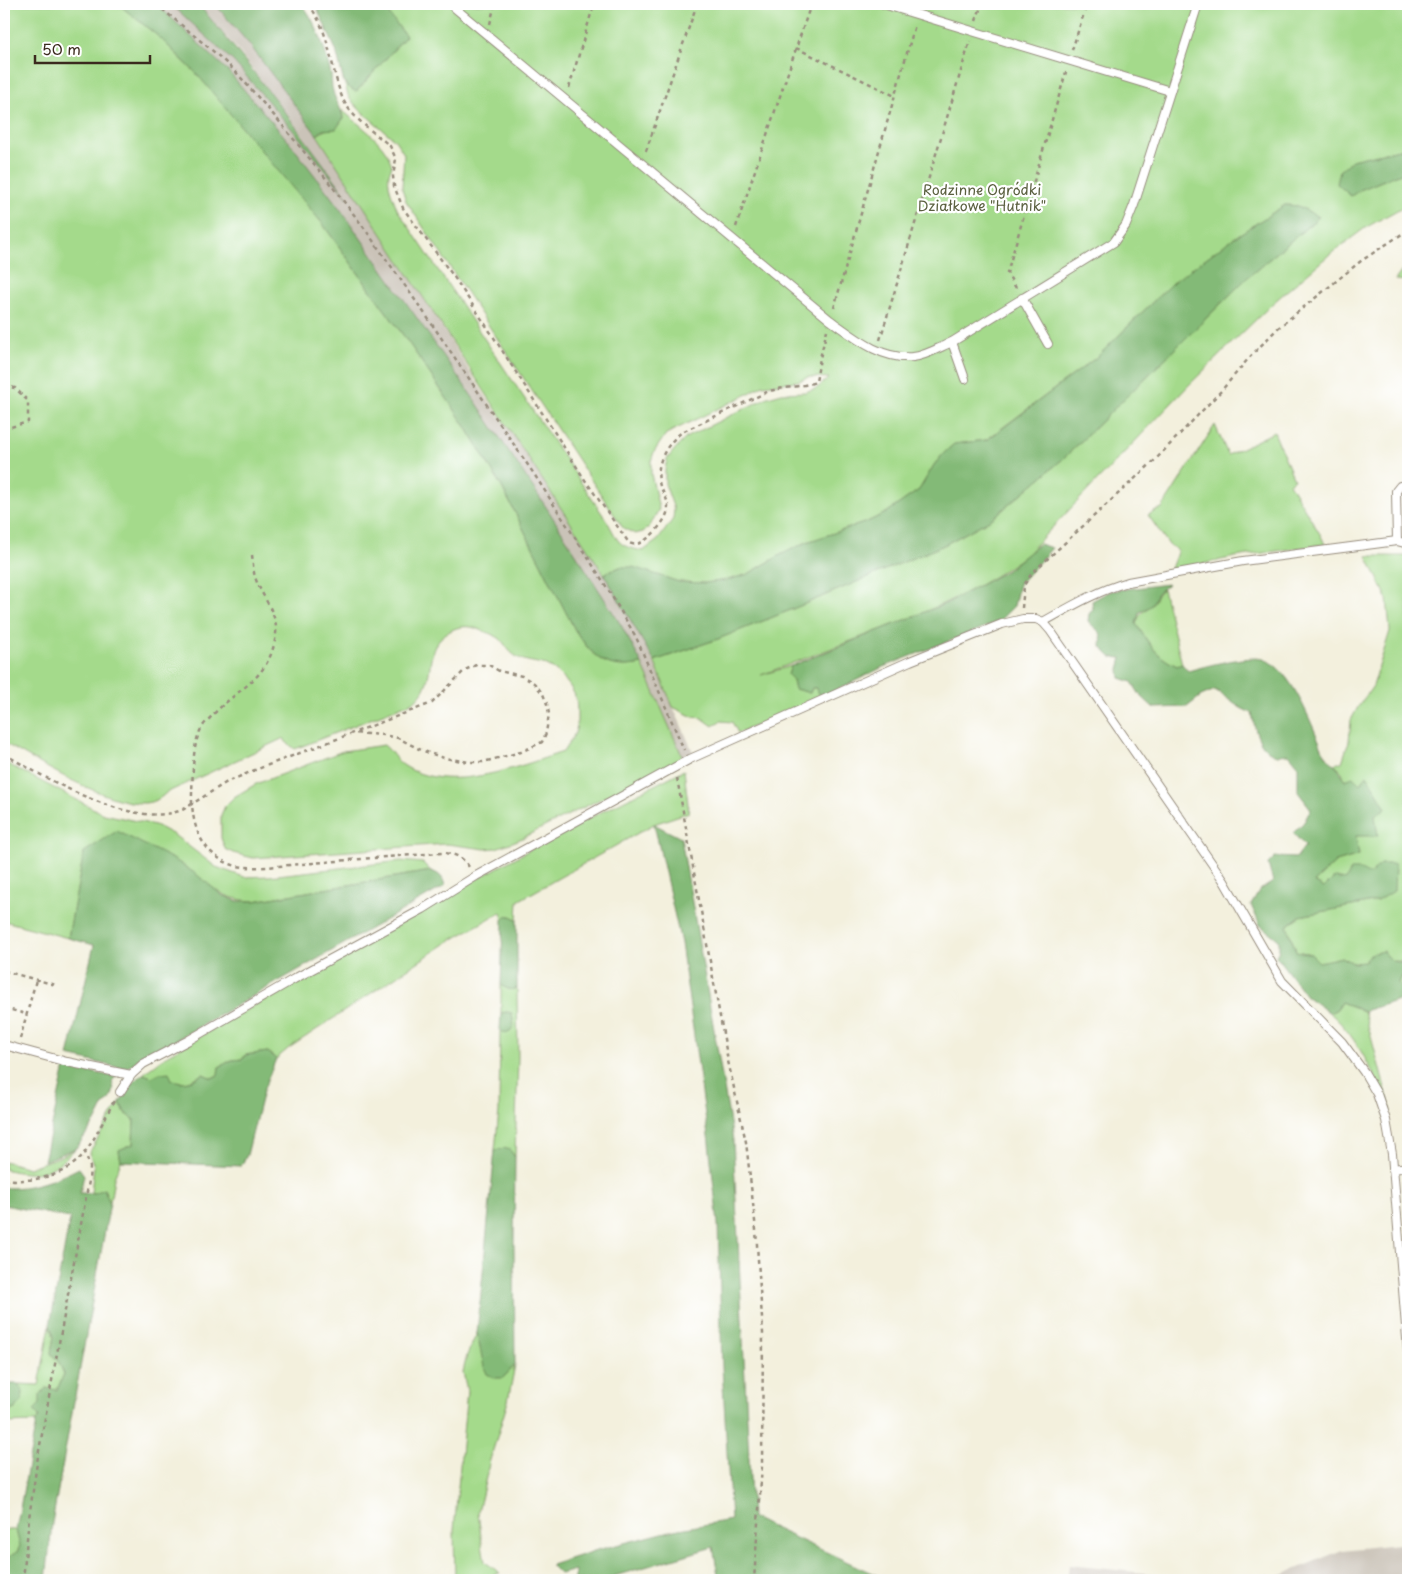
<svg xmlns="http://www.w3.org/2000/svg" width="1412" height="1584" viewBox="0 0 1412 1584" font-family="'Playpen Sans',sans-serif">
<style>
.industrial{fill:#cac3b8}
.green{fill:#a4da8b;stroke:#708254}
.forest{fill:#83ba77;stroke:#5f724a}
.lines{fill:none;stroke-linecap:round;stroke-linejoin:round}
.service-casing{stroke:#978d7e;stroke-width:10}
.path{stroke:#978d7e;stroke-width:2.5;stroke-dasharray:4 4;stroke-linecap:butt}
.service{stroke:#fff;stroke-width:8}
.labels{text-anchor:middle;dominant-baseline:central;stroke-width:4.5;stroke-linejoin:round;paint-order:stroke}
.park-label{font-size:14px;fill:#5a5f3f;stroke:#fff}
</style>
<rect width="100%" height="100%" fill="#fff"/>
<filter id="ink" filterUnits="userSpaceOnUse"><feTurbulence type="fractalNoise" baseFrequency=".02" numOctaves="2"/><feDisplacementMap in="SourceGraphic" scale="10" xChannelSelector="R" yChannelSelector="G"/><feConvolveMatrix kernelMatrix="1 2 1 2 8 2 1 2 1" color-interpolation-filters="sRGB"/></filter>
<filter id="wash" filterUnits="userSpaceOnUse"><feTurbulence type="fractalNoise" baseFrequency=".0096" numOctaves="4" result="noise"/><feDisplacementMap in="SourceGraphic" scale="20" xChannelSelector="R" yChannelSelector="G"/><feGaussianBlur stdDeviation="1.12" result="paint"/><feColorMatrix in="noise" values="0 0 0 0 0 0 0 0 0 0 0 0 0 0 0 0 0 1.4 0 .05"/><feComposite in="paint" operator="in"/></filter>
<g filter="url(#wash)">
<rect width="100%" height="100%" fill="#f3f0dd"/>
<g class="industrial">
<polygon points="154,4 171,4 234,62 297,135 340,188 303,135 238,50 198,4 215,4 249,44 317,135 358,195 484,394 558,501 636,622 693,752 683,758 642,664 621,625 548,510 476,402 338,206 290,143 227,70 164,11"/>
<polygon points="1408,1543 1408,1580 1270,1580 1342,1550"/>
<polygon points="1069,1565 1211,1580 1067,1580"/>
</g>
<g class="green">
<path d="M4,4h114l41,33 37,36 53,60 73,90 84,116 59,86 38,64 72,141c19,29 31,41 67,34l41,94 -165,82 -22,8 -11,1 -38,-5 -194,14 -20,-5 -8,-4 -4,-11v-23l4,-9 9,-9 22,-13 87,-33 41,-6c8,6 11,15 19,20 44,30 114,2 160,-13 4,-7 9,-13 12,-19 2,-5 2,-11 2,-15 0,-7 0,-13 -1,-19 -3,-13 -19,-29 -30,-34 -9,-3 -21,-3 -29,-8 -10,-6 -11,-13 -18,-19 -4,-3 -23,-10 -28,-11 -5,-1 -14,0 -19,3 -34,16 -11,51 -39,72l-118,47 -9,-7 -2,-4 -118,55c-6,6 -12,9 -21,10 -38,2 -107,-41 -141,-60z"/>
<path d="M381,4h1027v143l-56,13 -1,36 9,-6 48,-20v34l-43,24 -36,27 -55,47 -85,83 -162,169c-47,36 -100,58 -155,79 -37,14 -74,28 -111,42l30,-9 -3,9 5,5 2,9 15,4 2,-5h4l7,9 -85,36 -6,-11 -12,-1 -7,5 -11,-8 -9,-1 -20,-10 -19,-46 64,-22 70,-28 156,-66 49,-27 71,-60 184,-181 71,-60 -21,-11 -13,-1 -50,32 -62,45 -76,75 -111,83 -32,4 -11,10 -9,11 -15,25 -33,23 -19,9 -60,20 -23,11 -36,21 -20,6 -23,3 -26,-1 -31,-10 -28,-5 -16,7 -287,-439 26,-16 -1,-9c18,16 44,32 50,56 -8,15 0,28 5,43l210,312c12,21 10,25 36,30l15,-11 15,-21 1,-10 -9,-25v-14l2,-11 9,-11 11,-11 81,-40 14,-4 23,-1 12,-4 12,-10 -21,-1 -9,4 -36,4 -15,9 -82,40 -12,18 -3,9v13l8,35 -9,17 -7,6 -8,2 -12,-6 -217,-327 -4,-13 2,-34 -9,-14 -35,-30 -11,-12 -6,-19 13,13 50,-56z"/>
<polygon points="1408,263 1408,281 1395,280"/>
<polygon points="1215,425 1228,455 1274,432 1294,479 1289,483 1320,534 1325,544 1235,557 1170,571 1178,550 1169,545 1148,515 1162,508"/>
<polygon points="1403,491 1408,491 1408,535 1406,532"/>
<polygon points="1367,556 1408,556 1408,963 1402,961 1353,963 1342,957 1319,963 1311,954 1296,951 1287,926 1300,916 1378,901 1370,875 1346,880 1324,888 1314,882 1336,862 1359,855 1356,836 1367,776 1360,784 1345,780 1342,772 1334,764 1342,762 1349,741 1351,720 1358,707 1373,686 1390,631 1387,598"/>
<path d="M1163,589l19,75 -5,2c-22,-10 -28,-23 -41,-42 5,-14 6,-10 15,-19 6,-6 4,-11 12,-16z"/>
<path d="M4,762l100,52 51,11 19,10 42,32 28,10 25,-1 132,-15 22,2 8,8 -177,30c-18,-1 -29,-4 -44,-15l-126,-34 -16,86 -64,-17z"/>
<path d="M684,770l5,42 -35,12 -136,77 -1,19 -6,-4h-4l-4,4 -2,-8 -53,30 -159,106 -13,11 -8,-7 -23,3 -2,4 -11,1 -13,7 -1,8 -6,3 -9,-4c-19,11 -25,10 -43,-1l-8,4 -9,-3 23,-18 239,-137 155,-86z"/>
<polygon points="1401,976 1408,977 1408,991 1406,992 1398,983"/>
<path d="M501,985l7,4 9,-1 1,69 -3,100c-6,-9 -10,-10 -20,-7l4,-39 1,-80 6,2 4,-2 -3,-19 -6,1z"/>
<path d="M1341,1002l23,9 27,99c-18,-35 -32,-72 -61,-97l7,-4z"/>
<polygon points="120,1102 125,1113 134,1119 133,1144 119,1150 121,1161 114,1178 110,1203 104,1189 95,1193 91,1193 94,1166 89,1153"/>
<path d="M76,1148c-24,25 -37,30 -72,21v-8l25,7c16,-7 33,-10 47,-20z"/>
<polygon points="1408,1173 1408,1234 1404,1174"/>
<polygon points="50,1325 54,1337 51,1353 60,1364 64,1374 57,1390 40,1404 39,1417 36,1422 4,1423 4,1413 15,1409 23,1392 18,1384 39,1385"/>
<polygon points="477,1333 480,1348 503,1378 515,1365 508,1401 490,1460 478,1512 482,1544 485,1562 500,1573 476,1580 455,1580 454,1530 467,1391 463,1372 467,1355"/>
<polygon points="4,1530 16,1530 20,1546 17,1552 4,1560"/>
</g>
<g class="forest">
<path d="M118,4h36l10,7 63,59 63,73 48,63 138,196 72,108 73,115 21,39c-36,7 -47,-5 -67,-34l-72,-141 -38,-64 -59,-86 -84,-116 -126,-150 -37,-36z"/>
<path d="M171,4h27c53,62 102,127 150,194l-51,-63 -63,-73z"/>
<path d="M215,4h87c15,19 24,47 29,71 1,5 0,11 2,16 2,10 9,17 10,28l-7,10 -13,1 -6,5 -68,-91z"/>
<polygon points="315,4 381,4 406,36 356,92 347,86 343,79 336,50"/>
<polygon points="1408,147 1408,170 1360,190 1351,196 1337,184 1340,170 1352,160"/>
<polygon points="1285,205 1298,206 1319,217 1248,277 1064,458 993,518 944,545 788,611 718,639 654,661 604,574 620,567 633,567 679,582 705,583 728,580 748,574 784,553 807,542 867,522 886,513 919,490 934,465 943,454 954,444 987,440 1097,357 1173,282 1235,237"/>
<polygon points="1039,544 1052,548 1019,584 1014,606 998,622 883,667 823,697 817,692 816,688 812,688 810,693 795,689 793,680 788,675 791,666 947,603 1006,571"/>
<path d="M1168,584l-11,9 -5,12 -13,8 -3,11c13,19 19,32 41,42l5,-2 6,7c17,-5 59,-16 75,-12 29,9 48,65 60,91 5,11 17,18 22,30l8,-3 7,7 7,-9 19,33 -11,8 3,20h-22l3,19 -23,7 -22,20 10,6 10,-10 12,2 5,-10h10l9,5 10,-11h15l-1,27 -16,10 -78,15 -13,10 9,25 15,3 8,8 23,-5 11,6 12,-1 5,-8 13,-3 9,10 16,2v14l-7,-1 -3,7 8,8h2v6l-44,14 -23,-9 -4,7 -7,4 -24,-17 -30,-40 3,-6v-10l-19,-15 -9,-20 9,-15 13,-8 -5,-18 7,-7 21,1 9,-12 -12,-13 11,-11 7,-13 -13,-17v-27l-9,-11c-3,0 -9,1 -12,1 -19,-5 -22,-26 -25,-42 -15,-5 -24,-15 -37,-23l-14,6 -14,11 -33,1 -14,-13 -8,-13 -12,-4 -1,-9 3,-11 -11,-1 -10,-10c2,-19 -3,-14 -13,-26l1,-7 4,-5 -1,-8 18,-10z"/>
<polygon points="654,824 681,838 733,1140 752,1518 887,1580 719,1580 713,1547 601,1580 575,1580 575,1570 560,1574 551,1565 597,1550 674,1530 731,1520 722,1367 718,1224 709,1143 681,943"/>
<path d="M117,831l58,29 21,14 26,21 15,6h17l177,-30c9,3 12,6 14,15l-290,166 -16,7 -11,8 -7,1 -53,-12 26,-111 -26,-7 16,-86z"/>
<path d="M507,916h4l6,4v68c-6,3 -10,1 -16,-3l2,-65z"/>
<polygon points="507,1012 512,1013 514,1026 510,1031 506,1033 500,1031 501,1013"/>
<path d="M268,1052l8,7 -13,32 -16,64 -6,11 -120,-5 -2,-11 14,-6 1,-25 -9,-6 -5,-11 12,-19 11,-9 9,3 8,-4 9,-1 3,8c13,4 20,1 31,-6l9,4 6,-3 1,-8 13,-7 11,-1 2,-4z"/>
<polygon points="65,1067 116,1077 112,1081 114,1090 110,1100 104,1104 95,1122 76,1148 44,1161"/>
<polygon points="504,1148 510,1150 515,1157 514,1245 515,1365 503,1378 495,1378 487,1374 484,1367 477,1333 495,1150"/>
<path d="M79,1168l5,7 -4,18h15l9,-4 6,14 -58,320 -6,57h-42v-20l13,-8 3,-6 -4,-16 20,-108 3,-5 -5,-7 6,-6v-9l6,-7 11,2 7,-16 -4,-10 -9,-11 3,-16 -4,-12 20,-107 -66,-13v-17c26,1 52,-8 75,-20z"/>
<polygon points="4,1384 18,1384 23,1392 22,1401 15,1409 4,1413"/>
</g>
</g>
<g filter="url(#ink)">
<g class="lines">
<defs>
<g id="service">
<path d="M450,4l380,316c24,17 51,40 83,37 13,-1 27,-10 39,-15l162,-100 12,-17 8,-20 64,-201"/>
<polyline points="883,4 1170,91"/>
<polyline points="1022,298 1048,344"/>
<polyline points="952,342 965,379"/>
<polyline points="1397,541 1396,491 1400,486 1408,485"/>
<path d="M1043,622c27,-15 54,-31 85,-40l115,-21 154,-20 11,3"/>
<polyline points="4,1045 67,1062 131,1075"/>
<polyline points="120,1092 131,1075 143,1064 189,1040 294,979 423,909 476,876 690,759 910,661 1002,624 1023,619 1036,619 1043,622 1050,630 1224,881 1282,981 1342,1042 1364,1072 1377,1094 1386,1120 1392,1154 1408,1351"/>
<polyline points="1393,1169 1408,1167"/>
</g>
</defs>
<use href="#service" class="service-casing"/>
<g class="path">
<polyline points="156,4 214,52 235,71 278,120 328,181 362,225 425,314 534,474 603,581 636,637 684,750"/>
<path d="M308,4c22,26 22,62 34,93 8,20 32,35 48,49l6,13 -3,17 1,10 9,22 51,69 37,56 94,147 44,63c2,1 6,2 8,1 11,-2 32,-25 31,-37 0,-8 -5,-14 -8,-21 -6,-21 6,-42 22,-54l87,-41c16,-4 32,-4 47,-9l4,-24 7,-28"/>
<polyline points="976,21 982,4"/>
<polyline points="490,24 495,4"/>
<polyline points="796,48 895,96"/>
<polyline points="1072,50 1087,4"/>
<polyline points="569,88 594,4"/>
<polyline points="646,151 697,4"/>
<polyline points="736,227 811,4"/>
<polyline points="1016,288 1007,273 1066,72"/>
<polyline points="834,308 915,25"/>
<polyline points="880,340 970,41"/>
<polyline points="4,386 15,388 28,401 28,422 4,429"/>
<path d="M252,555c1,7 1,15 3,22 6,19 23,36 21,57 -6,47 -39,53 -66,84 -3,3 -7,7 -9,11 -9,17 -8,45 -9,64 -1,31 8,59 38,71 18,7 52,1 72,0 46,-4 93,-8 140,-11 13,1 20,3 27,14"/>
<polyline points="1022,608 1024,585 1032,573 1155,460 1221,391 1249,358 1278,328 1361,261 1408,230"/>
<path d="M4,754c42,24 131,78 180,55l43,-27 28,-12 177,-67 33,-33 11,-5h13l10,6 23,5 12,7 9,11 4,10 2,10 -3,19 -4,9 -21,10 -38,10h-14l-25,-4 -23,-8 -23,-12 -14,-3 -31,-2"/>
<polyline points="677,778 728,1061 746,1142 756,1230 763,1333 762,1466 754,1580"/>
<polyline points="4,971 56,985"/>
<polyline points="4,1008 26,1014"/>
<polyline points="20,1039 36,980"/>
<path d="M4,1179c28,4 63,-2 81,-27 11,-15 20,-34 29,-51"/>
<polyline points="23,1580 29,1518 38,1456 89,1181 90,1167 85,1152"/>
</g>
<use href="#service" class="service"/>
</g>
</g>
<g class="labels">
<g class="park-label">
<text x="982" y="189">Rodzinne Ogródki<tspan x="982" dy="16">Działkowe "Hutnik"</tspan></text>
</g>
</g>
<rect width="1412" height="1584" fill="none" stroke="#fff" stroke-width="20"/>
<path d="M35 55v8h115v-8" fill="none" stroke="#3b2a1e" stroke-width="2.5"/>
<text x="42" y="55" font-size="15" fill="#3b2a1e" stroke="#ffffff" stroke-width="4" paint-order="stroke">50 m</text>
</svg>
